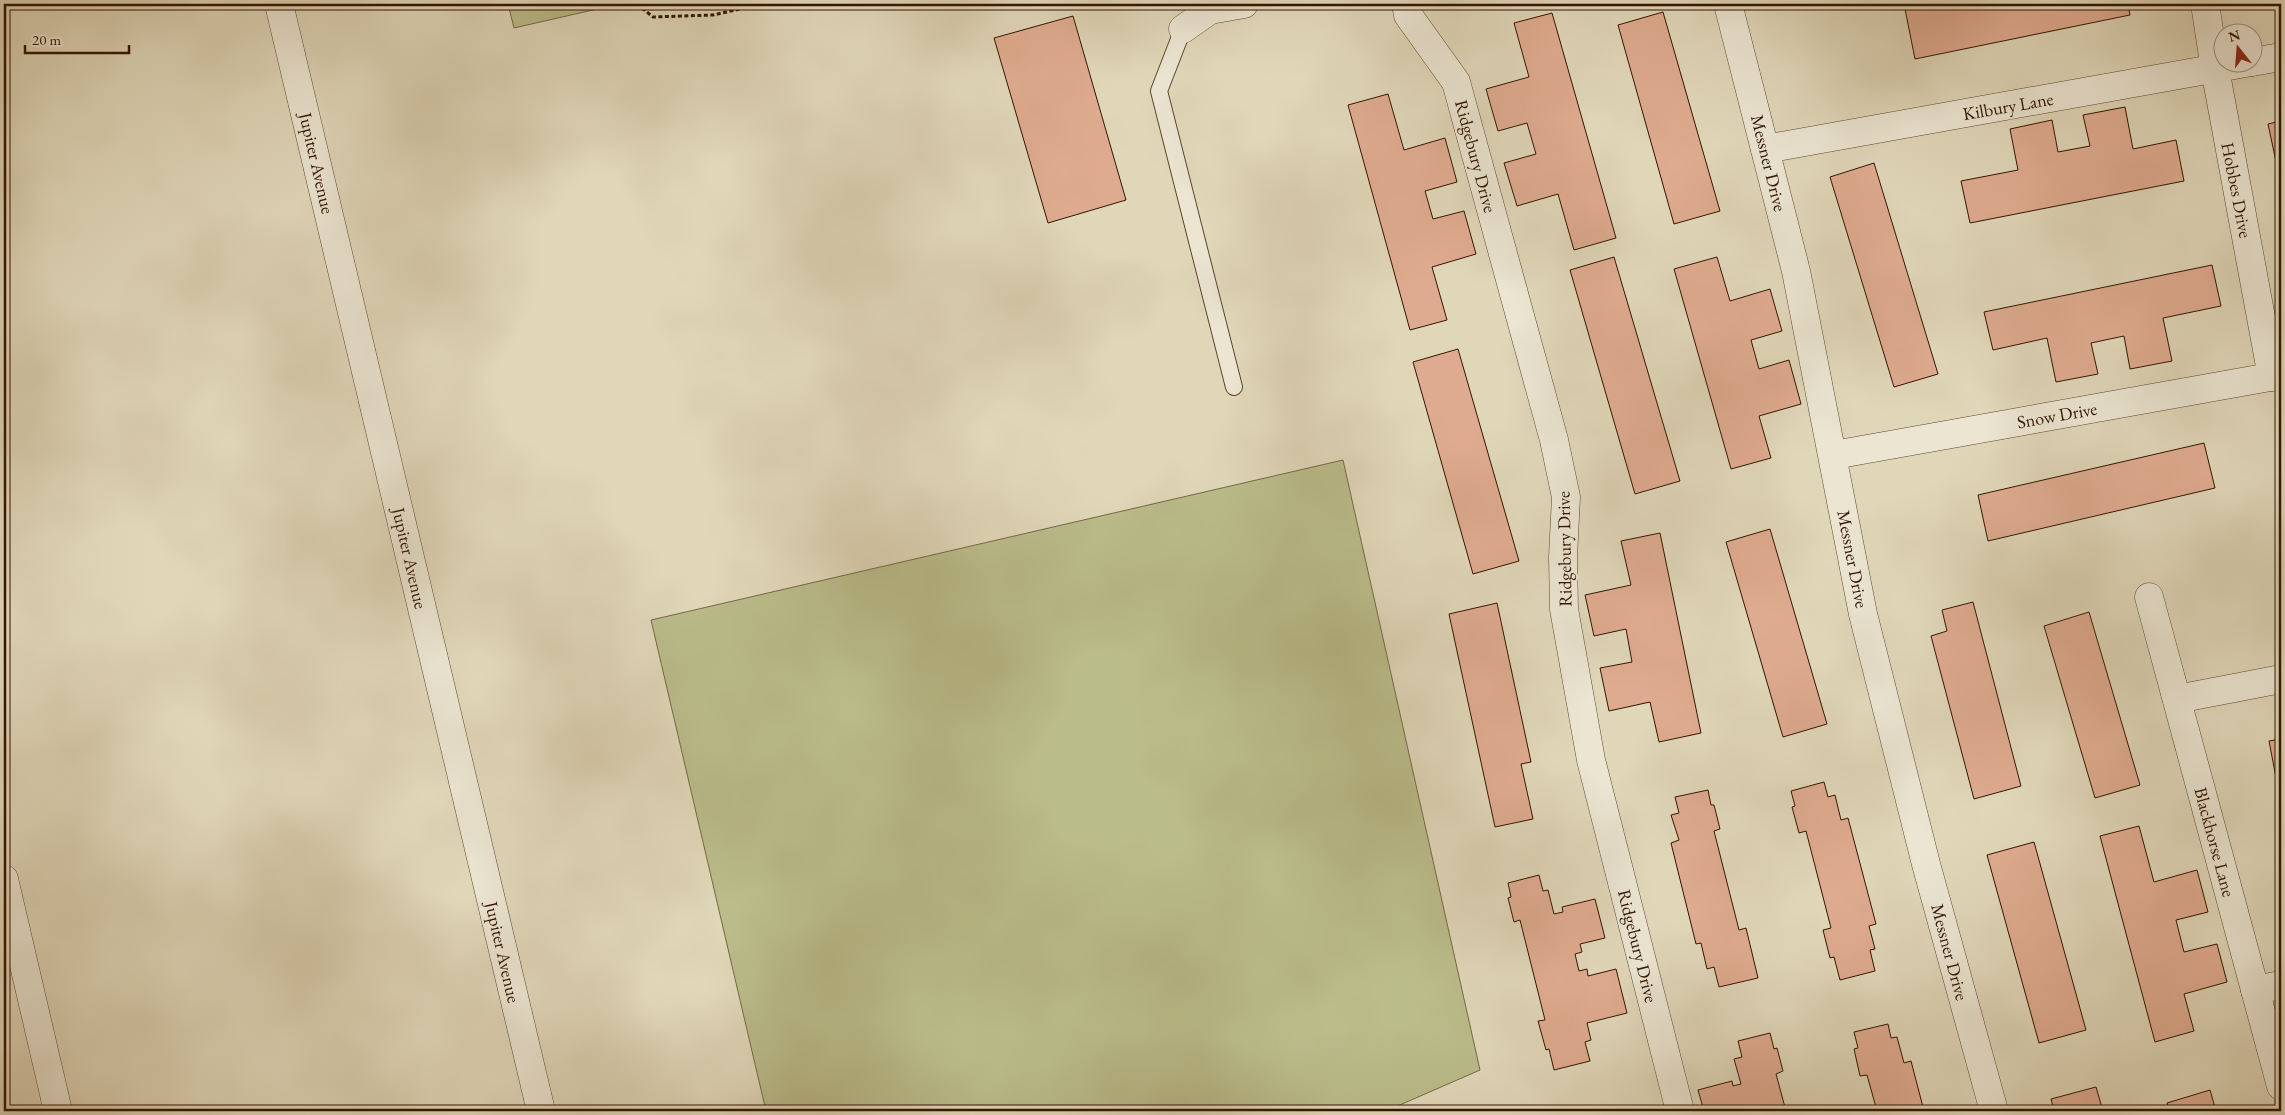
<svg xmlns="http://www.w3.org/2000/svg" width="2285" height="1115" viewBox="0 0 2285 1115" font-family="'EB Garamond',serif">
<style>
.green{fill:#babc8a;stroke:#766845}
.building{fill:#dfab90;stroke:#321500}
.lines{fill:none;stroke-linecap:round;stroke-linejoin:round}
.lane-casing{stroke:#5e462e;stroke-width:18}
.street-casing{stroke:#5e462e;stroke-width:29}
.path{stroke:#321500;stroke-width:3;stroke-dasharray:4 2.5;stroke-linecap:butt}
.lane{stroke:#ebe5d2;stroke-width:16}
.street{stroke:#ebe5d2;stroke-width:28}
.labels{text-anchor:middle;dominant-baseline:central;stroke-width:4;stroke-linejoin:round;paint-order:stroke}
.street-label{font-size:18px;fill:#321500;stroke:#ebe5d2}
</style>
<rect width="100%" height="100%" fill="#e0d7b9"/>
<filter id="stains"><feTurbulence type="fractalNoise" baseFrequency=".004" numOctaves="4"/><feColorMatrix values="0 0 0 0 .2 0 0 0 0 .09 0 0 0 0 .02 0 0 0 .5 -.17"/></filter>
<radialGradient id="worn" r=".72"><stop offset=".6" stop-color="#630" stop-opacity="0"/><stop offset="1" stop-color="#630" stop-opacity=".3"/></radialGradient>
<g class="green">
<polygon points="508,4 619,4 514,28"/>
<polygon points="1343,460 1480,1070 1386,1111 766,1111 651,620"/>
</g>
<g class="building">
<polygon points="1929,4 2128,4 2130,15 1915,59 1905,9"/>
<polygon points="1663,12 1720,211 1674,224 1618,25"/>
<polygon points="1552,13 1616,238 1574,250 1558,194 1517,206 1504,163 1536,154 1527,123 1498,131 1486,89 1529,77 1514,23"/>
<polygon points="1073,16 1126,200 1048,223 994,38"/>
<polygon points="1388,94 1404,150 1445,138 1457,182 1425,191 1433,219 1464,211 1476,254 1432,267 1447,320 1410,330 1348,105"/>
<polygon points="2125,107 2133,149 2176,140 2184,181 1970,223 1961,181 2018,170 2010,129 2052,120 2058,152 2090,146 2083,115"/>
<polygon points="2281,121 2281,170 2278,171 2268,124"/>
<polygon points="1874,163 1938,374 1894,387 1830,177"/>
<polygon points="1614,257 1680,481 1635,494 1570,270"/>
<polygon points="1717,257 1730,301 1770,289 1782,331 1751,340 1759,369 1789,360 1801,404 1759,416 1771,458 1731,469 1674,269"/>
<polygon points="2212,265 2221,306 2163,318 2172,361 2130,369 2124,336 2091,343 2098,374 2056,382 2047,338 1993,350 1984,312"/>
<polygon points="1458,349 1519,561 1473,574 1413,362"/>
<polygon points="2204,443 2215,488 1988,541 1978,495"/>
<polygon points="1770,529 1827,724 1783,737 1726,542"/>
<polygon points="1660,533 1701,733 1659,742 1650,702 1609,711 1600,668 1632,662 1626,629 1594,636 1585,595 1631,585 1621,541"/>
<polygon points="2281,562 2281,588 2276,563"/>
<polygon points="1973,602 2021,786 1974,799 1931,636 1947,631 1942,610"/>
<polygon points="1497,603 1531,762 1521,764 1533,819 1495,827 1449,614"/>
<polygon points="2089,612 2140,785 2095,798 2044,626"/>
<polygon points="2281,739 2281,787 2278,788 2269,741"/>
<polygon points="1824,782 1828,797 1835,795 1841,820 1848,818 1876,924 1869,926 1875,949 1870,950 1875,971 1840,980 1834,957 1830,958 1823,930 1831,928 1806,831 1799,833 1792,807 1795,806 1791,791"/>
<polygon points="1708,790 1711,805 1714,805 1720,829 1714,831 1739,930 1746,928 1758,978 1719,987 1714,967 1707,969 1701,943 1696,944 1671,843 1679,840 1671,815 1679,813 1675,797"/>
<polygon points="2139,826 2154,882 2197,870 2208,912 2176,920 2184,952 2217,944 2227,982 2184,994 2194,1031 2155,1042 2100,836"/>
<polygon points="2034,842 2086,1030 2039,1043 1987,855"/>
<polygon points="1539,875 1543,891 1548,890 1554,914 1563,912 1562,907 1595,899 1605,938 1580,944 1582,952 1575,954 1579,971 1587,969 1588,976 1616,969 1627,1013 1587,1023 1591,1040 1585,1042 1590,1061 1554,1070 1549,1049 1546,1050 1538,1021 1545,1020 1520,920 1514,922 1508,898 1511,897 1508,883"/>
<polygon points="1888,1024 1891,1038 1897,1037 1904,1063 1911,1061 1924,1111 1877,1111 1867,1075 1860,1076 1854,1049 1858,1048 1854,1032"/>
<polygon points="1770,1033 1774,1049 1777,1048 1783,1071 1776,1074 1786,1111 1704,1111 1698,1090 1732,1081 1733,1086 1741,1084 1734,1059 1742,1057 1738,1041"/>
<polygon points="2096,1087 2103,1111 2054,1111 2051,1099"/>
<polygon points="2210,1090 2216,1111 2169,1111 2167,1103"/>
</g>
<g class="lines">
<defs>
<polyline id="lane" points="1183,29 1159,91 1234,387"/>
<g id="street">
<polyline points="279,4 541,1111"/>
<polyline points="1406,4 1408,15 1456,82 1554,440 1566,497 1563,557 1564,609 1591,760 1680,1111"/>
<polyline points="1728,4 1796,271 1863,614 1926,864 1994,1111"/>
<polyline points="2205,4 2215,69 2272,377"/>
<polyline points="1183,29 1210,10 1244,4"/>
<polyline points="2252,62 2281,57"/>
<polyline points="1765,149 2251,62"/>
<polyline points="1834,455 2281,375"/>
<polyline points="2149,597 2281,1086"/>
<polyline points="2177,699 2281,679"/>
<polyline points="4,879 58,1111"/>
<polyline points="2255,990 2281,985"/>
</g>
</defs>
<use href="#lane" class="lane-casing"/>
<use href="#street" class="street-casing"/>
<polyline class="path" points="637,4 653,17 713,15 763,4"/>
<use href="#lane" class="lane"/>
<use href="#street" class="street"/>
</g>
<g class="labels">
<g class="street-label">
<text transform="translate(2008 106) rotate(-10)">Kilbury Lane</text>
<text transform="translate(1476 156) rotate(75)">Ridgebury Drive</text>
<text transform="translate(317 163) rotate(77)">Jupiter Avenue</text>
<text transform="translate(1769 163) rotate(76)">Messner Drive</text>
<text transform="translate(2237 190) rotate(79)">Hobbes Drive</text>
<text transform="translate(2057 415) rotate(-10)">Snow Drive</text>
<text transform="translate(1564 549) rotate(-91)">Ridgebury Drive</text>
<text transform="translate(410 558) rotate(77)">Jupiter Avenue</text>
<text transform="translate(1853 559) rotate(79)">Messner Drive</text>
<text transform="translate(2215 842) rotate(75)">Blackhorse Lane</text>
<text transform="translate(1638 946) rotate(76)">Ridgebury Drive</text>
<text transform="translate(503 952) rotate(77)">Jupiter Avenue</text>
<text transform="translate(1950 952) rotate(75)">Messner Drive</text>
</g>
</g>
<rect width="2285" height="1115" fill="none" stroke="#e0d7b9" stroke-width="20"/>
<rect x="5" y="5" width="2275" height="1105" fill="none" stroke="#321500" stroke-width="2.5"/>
<rect x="10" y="10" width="2265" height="1095" fill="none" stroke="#321500"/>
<g transform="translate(2238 48) rotate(343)"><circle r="24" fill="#ebe5d2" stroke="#a1927e"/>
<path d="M0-4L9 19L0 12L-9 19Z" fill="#8f2418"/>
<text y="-8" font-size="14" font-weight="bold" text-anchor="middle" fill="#321500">N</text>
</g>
<path d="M25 45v8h104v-8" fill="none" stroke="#321500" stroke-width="2.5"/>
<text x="32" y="45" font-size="15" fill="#321500" stroke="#ebe5d2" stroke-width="4" paint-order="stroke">20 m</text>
<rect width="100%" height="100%" filter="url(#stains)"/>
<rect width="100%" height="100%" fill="url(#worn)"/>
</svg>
